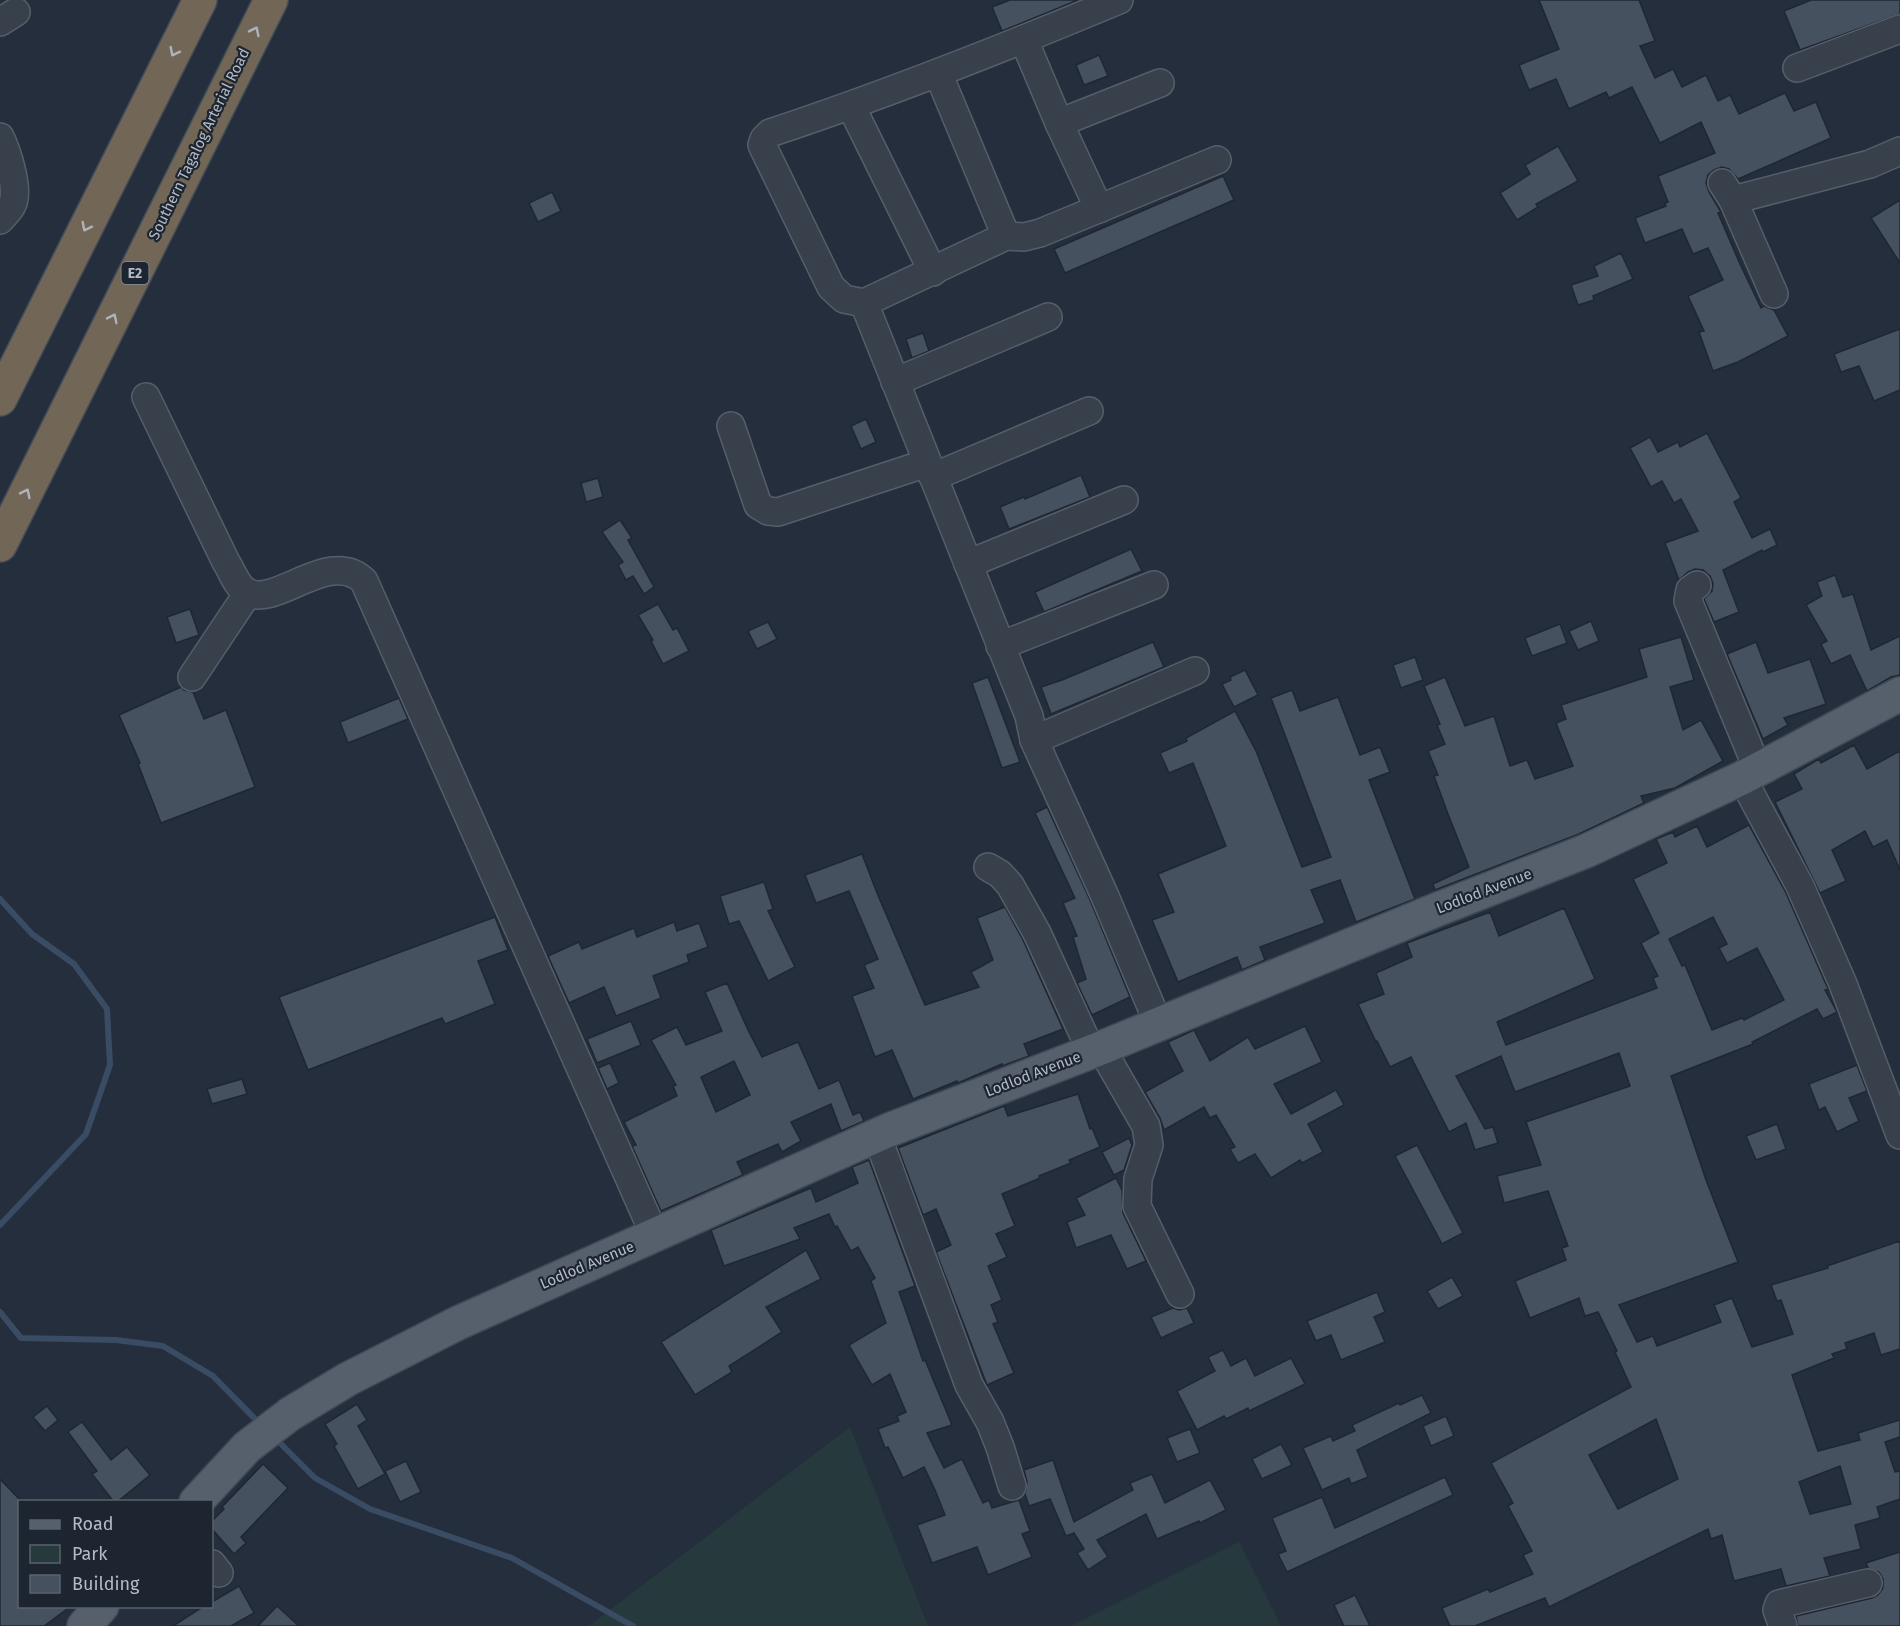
<svg xmlns="http://www.w3.org/2000/svg" width="1900" height="1626" viewBox="0 0 1900 1626" font-family="'Fira Sans',sans-serif">
<style>
.green{fill:#263a3d}
.lines{fill:none;stroke-linecap:round;stroke-linejoin:round}
.stream{stroke:#3a4b64;stroke-width:6}
.building{fill:#465160;stroke:#1f2733;stroke-width:1.5;fill-rule:evenodd}
.minor-casing{stroke:#565e6a;stroke-width:30}
.major-casing{stroke:#414955;stroke-width:36}
.highway-casing{stroke:#434b57;stroke-width:36}
.minor{stroke:#38404c;stroke-width:27}
.major{stroke:#565f6c;stroke-width:33}
.highway{stroke:#726756;stroke-width:33}
.oneway{stroke:#adb3bc}
.labels{text-anchor:middle;dominant-baseline:central;stroke-width:4.5;stroke-linejoin:round;paint-order:stroke}
.shield{fill:#1d2531;stroke:#878e9a;stroke-width:1.5}
.shield-label{font-size:14px;font-weight:bold;fill:#b4bbc7}
.street-label{font-size:15px;fill:#b4bbc7;stroke:#1d2531}
</style>
<rect width="100%" height="100%" fill="#242e3c"/>
<g class="green">
<polygon points="850,1427 928,1626 589,1626"/>
<polygon points="1239,1542 1281,1626 1071,1626"/>
</g>
<g class="lines">
<g class="stream">
<polyline points="0,899 32,934 74,964 107,1009 110,1065 86,1134 0,1225"/>
<polyline points="0,1312 21,1338 116,1340 163,1346 213,1376 261,1425"/>
<polyline points="275,1438 315,1478 370,1509 512,1558 633,1626"/>
</g>
</g>
<g class="building">
<polygon points="1010,0 1078,0 1002,31 992,7"/>
<polygon points="1539,0 1639,0 1655,41 1640,46 1655,78 1673,69 1682,87 1706,75 1718,101 1730,95 1739,114 1785,93 1794,111 1816,102 1831,138 1738,179 1729,169 1722,167 1714,170 1708,175 1706,183 1709,192 1721,212 1718,213 1740,264 1761,308 1764,306 1774,310 1788,336 1738,362 1713,371 1699,332 1704,331 1688,296 1723,280 1708,248 1693,254 1682,229 1645,243 1635,218 1666,206 1665,203 1668,202 1658,176 1715,153 1701,122 1660,143 1632,87 1609,98 1606,92 1569,109 1556,79 1529,90 1519,65 1559,49"/>
<polygon points="1811,0 1900,0 1900,14 1800,50 1784,11"/>
<polygon points="1099,55 1108,76 1084,85 1076,65"/>
<polygon points="1558,146 1578,181 1536,204 1538,207 1517,220 1500,193 1530,174 1525,165"/>
<polygon points="1223,176 1234,200 1065,273 1054,249"/>
<polygon points="552,192 561,211 538,222 529,203"/>
<polygon points="1900,200 1900,263 1871,218"/>
<polygon points="1621,253 1633,279 1593,296 1594,300 1578,305 1571,285 1598,276 1594,266"/>
<polygon points="1900,329 1900,390 1874,401 1859,366 1841,372 1834,354"/>
<polygon points="923,333 929,351 912,358 906,339"/>
<polygon points="866,419 876,442 861,449 851,426"/>
<polygon points="1707,433 1741,498 1734,502 1752,538 1770,529 1777,545 1763,552 1762,550 1723,570 1739,612 1714,622 1704,599 1712,591 1713,583 1710,576 1703,570 1695,569 1688,572 1679,580 1665,543 1698,531 1681,499 1674,503 1662,481 1651,487 1630,448 1650,437 1658,452 1678,442 1680,447"/>
<polygon points="1081,475 1090,497 1009,529 1000,507 1024,497 1025,499"/>
<polygon points="598,478 603,497 586,502 581,483"/>
<polygon points="620,520 632,538 628,540 654,587 644,594 633,576 626,580 618,565 623,562 602,532"/>
<polygon points="1131,549 1142,571 1044,612 1035,592"/>
<polygon points="1835,575 1843,597 1853,594 1871,650 1900,636 1900,675 1891,677 1867,691 1850,655 1831,664 1821,644 1827,641 1806,605 1822,596 1817,582"/>
<polygon points="658,604 673,630 677,628 689,651 663,664 651,641 653,640 638,615"/>
<polygon points="190,609 199,635 176,643 167,617"/>
<polygon points="1591,621 1599,641 1578,650 1569,631"/>
<polygon points="768,622 777,639 757,649 748,631"/>
<polygon points="1560,624 1567,643 1532,656 1525,638"/>
<polygon points="1681,637 1694,680 1670,687 1683,730 1701,720 1723,761 1675,788 1641,796 1644,803 1579,834 1435,890 1433,884 1469,867 1448,814 1434,776 1438,775 1428,751 1445,744 1437,725 1440,724 1424,686 1445,677 1465,726 1494,716 1510,766 1527,760 1535,779 1573,766 1556,723 1566,719 1561,705 1647,677 1639,649"/>
<polygon points="1153,642 1164,667 1051,714 1041,687 1062,680"/>
<polygon points="1756,642 1768,673 1810,659 1826,704 1784,718 1788,725 1763,739 1727,654"/>
<polygon points="1415,657 1423,680 1401,688 1393,665"/>
<polygon points="1245,670 1258,695 1234,707 1222,684 1231,680 1230,677"/>
<polygon points="988,677 1020,762 1002,768 972,683"/>
<polygon points="181,687 184,690 193,692 204,719 226,710 255,787 161,823 138,764 140,763 119,715"/>
<polygon points="1292,690 1300,711 1338,697 1360,755 1380,747 1390,772 1369,780 1415,899 1356,922 1340,880 1311,890 1325,923 1260,947 1265,960 1242,970 1237,957 1178,982 1152,920 1174,912 1158,874 1226,846 1193,763 1169,773 1160,753 1187,741 1186,738 1235,711 1256,751 1302,867 1331,857 1271,698"/>
<polygon points="399,698 408,719 348,743 340,722"/>
<polygon points="1854,745 1867,769 1900,751 1900,870 1887,840 1873,847 1865,831 1832,850 1846,881 1820,893 1775,802 1802,789 1794,774 1819,759 1821,763"/>
<polygon points="1047,807 1090,900 1130,997 1092,1015 1077,983 1086,979 1073,937 1077,936 1063,903 1075,898 1035,813"/>
<path d="M1749,825l37,68 42,96 -3,1 12,22 -14,7 -6,-10 -65,33 1,2 -82,32 35,104 32,82 -119,43 18,37 16,-6 4,10 64,-24 -7,-17 18,-7 20,49 41,-13 -12,-34 -4,1 -6,-16 57,-17 -1,-2 73,-25v108l-19,6 -7,-22 -29,10 2,6 -15,5 2,4 -42,17 26,76 42,-11 -2,-7 42,-13v17l-15,5 10,30 5,-1v28l-23,8 3,11 -25,7 6,24 -37,9 6,18 -44,10 -5,-17 -47,12 -12,-46 -11,4 -3,-10 -159,78 -4,-9 -70,28h-25l-8,-18 46,-19 2,3 43,-18 -10,-19 9,-4 -24,-45 5,-3 -22,-40 140,-76 -16,-35 2,-1 -19,-39 -13,4 -6,-18 -49,20 -15,-37 51,-21 -4,-12 6,-2 -20,-55 -44,12 -7,-27 44,-11 -15,-43 104,-36 -11,-33 -104,39 -14,-36 -45,20 29,53 8,-2 5,16 -23,7 -9,-27 -17,9 -38,-75 -21,10 -13,-26 -1,1 -18,-38 26,-10 -8,-21 36,-16 -5,-14 83,-31 9,24 65,-28 31,71 -98,43 9,23 151,-57 -4,-10 5,-2 -17,-33 18,-10 -26,-54 34,-16 -11,-24 17,-7 2,5 22,-11 10,21zM1713,917l14,27 -8,4 8,15 30,-15 27,52 -40,20 -2,-2 -30,12 -27,-65 -3,1 -13,-27zM1656,1419l22,60 -60,30 -29,-54zM1840,1466l11,38 -41,10 -11,-32z"/>
<polygon points="862,854 877,893 925,1005 979,987 971,972 993,960 977,918 1005,907 1023,940 1063,1029 1024,1044 1029,1056 1002,1066 1002,1064 958,1083 957,1081 913,1099 892,1050 875,1057 852,996 874,988 864,965 878,959 849,891 816,903 805,875"/>
<polygon points="764,882 773,909 768,911 795,967 768,981 739,921 729,924 720,896"/>
<polygon points="495,917 508,950 478,961 495,1004 445,1024 442,1018 308,1070 279,997"/>
<polygon points="674,922 677,931 699,923 708,947 687,955 689,962 653,976 661,998 616,1016 604,987 569,1003 548,956 579,942 582,949 634,928 637,937"/>
<path d="M727,983l21,47 14,27 36,-15 21,47 20,-9 14,35 7,-3 4,9 -23,10 -10,-27 -40,18 10,19 -19,11 -4,-8 -41,18 6,13 -82,36 -29,-65 4,-1 -12,-23 53,-26 -4,-10 3,-1 -25,-45 26,-13 9,18 36,-14 -17,-39zM734,1061l16,34 -34,17 -15,-35z"/>
<polygon points="631,1021 641,1045 597,1063 587,1039"/>
<polygon points="1305,1026 1322,1062 1274,1084 1291,1114 1336,1090 1344,1105 1308,1124 1323,1152 1302,1163 1300,1160 1271,1178 1255,1154 1238,1163 1230,1149 1235,1147 1216,1115 1210,1118 1204,1107 1164,1130 1160,1118 1145,1092 1183,1071 1168,1042 1194,1030 1210,1061 1248,1037 1255,1049"/>
<polygon points="610,1063 619,1083 607,1089 598,1068"/>
<polygon points="1857,1065 1867,1091 1849,1098 1859,1121 1837,1132 1825,1107 1819,1110 1809,1084"/>
<polygon points="242,1079 247,1094 212,1104 207,1089"/>
<polygon points="1078,1094 1090,1129 1092,1128 1100,1147 1069,1160 1071,1163 1039,1176 1040,1178 1002,1194 1015,1226 996,1234 1007,1257 988,1266 1002,1300 991,1305 998,1322 993,1324 1014,1373 987,1385 936,1252 951,1245 936,1209 923,1215 898,1148 1004,1106 1008,1116"/>
<polygon points="1777,1124 1786,1149 1756,1160 1746,1136"/>
<polygon points="1129,1138 1132,1145 1124,1170 1114,1175 1102,1152"/>
<polygon points="1417,1145 1463,1233 1442,1244 1395,1156"/>
<polygon points="869,1160 915,1286 899,1292 903,1303 923,1361 925,1360 952,1425 927,1433 944,1468 962,1459 983,1503 989,1500 992,1508 1019,1500 1030,1531 1022,1534 1032,1557 988,1575 977,1547 932,1563 917,1525 945,1515 935,1490 924,1467 903,1478 888,1447 885,1448 878,1429 899,1421 897,1416 906,1412 890,1374 872,1385 849,1345 886,1323 871,1281 875,1278 858,1247 851,1251 837,1226 835,1227 829,1214 794,1228 800,1239 724,1266 711,1230 811,1188 816,1202 858,1183 852,1167"/>
<polygon points="1116,1178 1122,1190 1123,1213 1146,1261 1127,1269 1111,1235 1076,1248 1067,1222 1085,1215 1076,1198"/>
<polygon points="806,1250 821,1279 766,1307 782,1332 729,1366 732,1372 695,1395 661,1342"/>
<polygon points="1452,1277 1463,1296 1438,1309 1427,1291"/>
<polygon points="1377,1292 1385,1312 1374,1317 1385,1342 1341,1360 1331,1335 1316,1341 1307,1321"/>
<polygon points="1173,1308 1179,1310 1187,1308 1194,1323 1161,1338 1151,1317"/>
<polygon points="1223,1350 1231,1366 1246,1358 1255,1376 1291,1358 1305,1384 1249,1411 1248,1408 1226,1419 1224,1416 1197,1430 1177,1391 1215,1371 1208,1357"/>
<polygon points="1422,1395 1431,1413 1357,1450 1368,1477 1351,1484 1349,1478 1322,1490 1303,1448 1331,1436 1333,1441 1355,1431 1352,1425 1399,1403 1400,1405"/>
<polygon points="357,1404 367,1420 358,1426 385,1474 358,1489 334,1446 337,1444 325,1424"/>
<polygon points="47,1406 58,1420 45,1431 33,1417"/>
<polygon points="1446,1416 1454,1436 1431,1446 1423,1426"/>
<polygon points="82,1422 111,1460 127,1447 150,1475 117,1502 114,1502 92,1474 97,1471 68,1432"/>
<polygon points="1190,1429 1200,1453 1177,1462 1167,1438"/>
<polygon points="1281,1444 1292,1465 1262,1479 1252,1459"/>
<polygon points="1053,1460 1074,1522 1133,1490 1130,1483 1152,1474 1165,1503 1210,1480 1226,1510 1200,1523 1199,1521 1157,1539 1146,1514 1097,1540 1108,1557 1088,1570 1077,1553 1084,1549 1074,1533 1066,1536 1050,1499 1029,1506 1025,1494 1027,1482 1024,1470"/>
<polygon points="406,1461 421,1492 400,1502 385,1471"/>
<polygon points="263,1464 288,1488 241,1537 246,1543 234,1554 212,1529 212,1521 224,1509 222,1507"/>
<polygon points="1445,1477 1453,1495 1287,1572 1278,1554 1286,1551 1272,1518 1322,1497 1335,1528"/>
<polygon points="0,1479 20,1500 20,1606 71,1606 44,1626 0,1626"/>
<polygon points="1900,1552 1900,1626 1798,1626 1796,1616 1872,1598 1878,1595 1883,1588 1883,1579 1879,1572 1868,1568 1866,1563"/>
<polygon points="239,1586 254,1613 231,1626 173,1626 204,1606 212,1606 212,1602"/>
<polygon points="1355,1595 1370,1626 1344,1626 1334,1605"/>
<polygon points="277,1606 299,1626 258,1626"/>
</g>
<g class="lines">
<defs>
<g id="minor">
<path d="M1119,0c-115,48 -231,94 -349,133l-6,6 -2,6 69,142 13,12 20,4 142,-67 18,1 16,-4 177,-73"/>
<polyline points="0,22 16,12"/>
<polyline points="1024,40 1059,123 1099,209"/>
<polyline points="1797,68 1900,29"/>
<polyline points="938,73 1006,236"/>
<polyline points="851,106 933,272"/>
<polyline points="1059,123 1160,83"/>
<path d="M0,137c7,14 20,54 12,68 -3,6 -8,10 -12,15"/>
<polyline points="1722,183 1733,200 1774,294"/>
<polyline points="1733,200 1870,164 1900,151"/>
<polyline points="864,303 1029,716 1034,740 1104,894 1158,1023"/>
<polyline points="895,382 1048,317"/>
<path d="M146,397l80,165c6,9 11,25 21,30 28,17 83,-45 117,-11l291,655"/>
<polyline points="731,426 758,505 768,511 778,512 927,463"/>
<polyline points="933,477 1089,411"/>
<polyline points="968,564 1124,500"/>
<polyline points="1697,585 1690,590 1688,601 1758,770"/>
<polyline points="1000,646 1154,585"/>
<polyline points="192,677 248,593"/>
<polyline points="1034,740 1195,671"/>
<polyline points="1742,778 1800,886 1843,984 1900,1135"/>
<polyline points="988,867 1000,874 1010,885 1037,933 1091,1051"/>
<polyline points="1101,1048 1146,1126 1149,1145 1138,1179 1137,1206 1180,1294"/>
<polyline points="877,1136 969,1385 990,1422 1000,1447 1012,1486"/>
<polyline points="212,1564 219,1573"/>
<polyline points="1783,1626 1777,1610 1779,1604 1868,1583"/>
</g>
<g id="major">
<polyline points="196,1502 247,1447 290,1414 348,1379 458,1323 889,1130 1101,1048 1436,910 1586,851 1742,778 1900,694"/>
<polyline points="84,1626 102,1606"/>
</g>
<g id="highway">
<polyline points="0,399 200,0"/>
<polyline points="0,545 271,0"/>
</g>
</defs>
<use href="#minor" class="minor-casing"/>
<use href="#major" class="major-casing"/>
<use href="#highway" class="highway-casing"/>
<use href="#minor" class="minor"/>
<use href="#major" class="major"/>
<use href="#highway" class="highway"/>
</g>
<defs><path id="oneway-chevron" d="M-2-3.5L2.5 0L-2 3.5" fill="none" stroke-width="1.6" stroke-linecap="round" stroke-linejoin="round" transform="scale(1.5)"/></defs>
<g class="oneway">
<use href="#oneway-chevron" transform="translate(255 31) rotate(-64)"/>
<use href="#oneway-chevron" transform="translate(174 52) rotate(117)"/>
<use href="#oneway-chevron" transform="translate(86 227) rotate(117)"/>
<use href="#oneway-chevron" transform="translate(113 318) rotate(-64)"/>
<use href="#oneway-chevron" transform="translate(26 493) rotate(-64)"/>
</g>
<g class="labels">
<rect class="shield" x="121.5" y="262" width="27" height="22" rx="4.5"/>
<g class="shield-label">
<text x="135" y="273">E2</text>
</g>
<g class="street-label">
<text transform="translate(199 144) rotate(-64)">Southern Tagalog Arterial Road</text>
<text transform="translate(1484 891) rotate(-21)">Lodlod Avenue</text>
<text transform="translate(1033 1074) rotate(-21)">Lodlod Avenue</text>
<text transform="translate(587 1265) rotate(-23)">Lodlod Avenue</text>
</g>
</g>
<rect x="18" y="1500" width="195" height="108" fill="#1d2531" stroke="#59616d" stroke-width="1.5"/>
<rect x="30" y="1520" width="30" height="9" fill="#565f6c" stroke="#59616d" stroke-width="1.5"/>
<text x="72" y="1530" font-size="18" fill="#b4bbc7">Road</text>
<rect x="30" y="1545" width="30" height="18" fill="#263a3d" stroke="#59616d" stroke-width="1.5"/>
<text x="72" y="1560" font-size="18" fill="#b4bbc7">Park</text>
<rect x="30" y="1575" width="30" height="18" fill="#465160" stroke="#59616d" stroke-width="1.5"/>
<text x="72" y="1590" font-size="18" fill="#b4bbc7">Building</text>
</svg>
